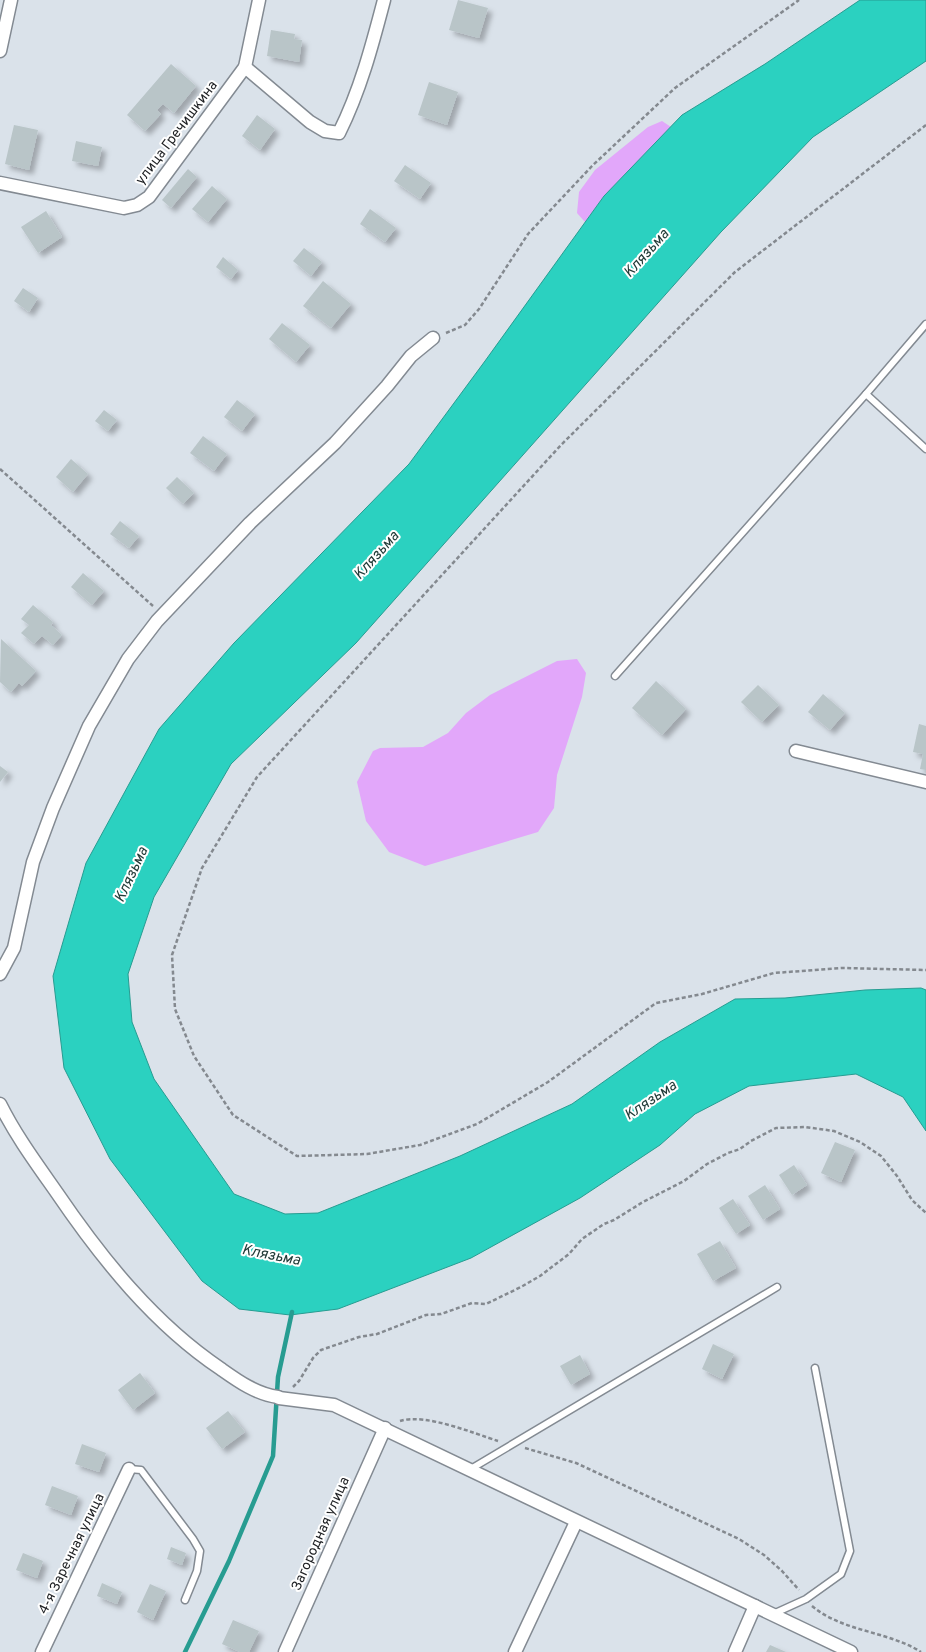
<svg xmlns="http://www.w3.org/2000/svg" width="926" height="1652" viewBox="0 0 926 1652" font-family="Overpass,sans-serif">
<style>
.green{fill:#e2a7fa}
.water{fill:#2bd1c0;stroke:#279c91}
.lines{fill:none;stroke-linecap:round;stroke-linejoin:round}
.stream{stroke:#279c91;stroke-width:4.5}
.building{fill:#b9c5c8;filter:url(#shadow)}
.service-casing{stroke:#838a92;stroke-width:9}
.minor-casing{stroke:#838a92;stroke-width:15}
.path{stroke:#84898f;stroke-width:2.5;stroke-dasharray:4 2.5;stroke-linecap:butt}
.service{stroke:#fff;stroke-width:6}
.minor{stroke:#fff;stroke-width:12}
.labels{text-anchor:middle;dominant-baseline:central;stroke-width:4;stroke-linejoin:round;paint-order:stroke}
.street-label{font-size:14px;fill:#1d1f22;stroke:#fff}
.water-label{font-size:15px;font-style:italic;fill:#233c39;stroke:#fff}
</style>
<defs>
<filter id="shadow"><feDropShadow dx="4.5" dy="4.5" stdDeviation="2.5" flood-color="#0004"/></filter>
</defs>
<rect width="100%" height="100%" fill="#dae2ea"/>
<g class="green">
<polygon points="662,121 671,127 604,196 585,222 577,213 579,192 595,170 648,127"/>
<polygon points="577,659 586,673 582,697 557,775 554,808 538,832 425,866 389,852 366,821 357,782 373,751 380,748 423,747 448,733 466,713 490,695 557,661"/>
</g>
<polygon class="water" points="860,0 926,0 926,61 813,137 721,232 356,643 231,764 154,897 128,974 132,1022 154,1079 234,1194 285,1214 318,1213 460,1156 572,1104 660,1042 735,999 785,998 865,990 921,988 926,990 926,1131 903,1097 856,1074 749,1086 695,1114 660,1145 580,1198 471,1258 338,1309 290,1315 239,1309 202,1281 110,1159 64,1068 53,976 86,863 159,729 234,643 409,464 485,361 604,196 682,115 765,64"/>
<g class="lines">
<polyline class="stream" points="185,1652 229,1561 273,1456 278,1377 292,1312"/>
</g>
<g class="building">
<polygon points="458,0 488,8 479,38 449,30"/>
<polygon points="271,30 295,34 294,39 302,40 299,62 267,56"/>
<polygon points="171,64 196,86 174,113 163,104 157,110 161,114 145,131 127,115"/>
<polygon points="429,82 458,92 447,125 418,115"/>
<polygon points="257,115 275,129 260,150 242,136"/>
<polygon points="14,125 38,130 29,170 5,164"/>
<polygon points="76,141 102,147 98,166 72,161"/>
<polygon points="405,165 431,183 420,199 394,181"/>
<polygon points="188,169 197,177 171,208 162,200"/>
<polygon points="212,186 227,199 208,222 192,209"/>
<polygon points="370,209 396,228 385,242 360,224"/>
<polygon points="46,211 62,237 38,253 21,227"/>
<polygon points="304,248 322,262 311,276 293,261"/>
<polygon points="223,257 238,270 231,279 216,267"/>
<polygon points="323,281 351,304 331,328 303,306"/>
<polygon points="23,288 38,298 29,312 14,301"/>
<polygon points="282,323 310,345 296,362 269,339"/>
<polygon points="237,400 255,414 242,431 224,417"/>
<polygon points="104,410 117,420 108,431 95,421"/>
<polygon points="203,436 227,454 214,471 190,453"/>
<polygon points="71,459 88,474 73,492 56,477"/>
<polygon points="177,477 194,493 183,504 166,488"/>
<polygon points="120,521 139,536 129,548 110,534"/>
<polygon points="83,573 104,591 92,605 71,587"/>
<polygon points="33,605 53,622 51,625 62,635 53,645 42,636 34,644 21,633 29,625 21,619"/>
<polygon points="1,639 36,671 22,686 19,683 11,692 0,682"/>
<polygon points="656,681 686,709 662,735 632,708"/>
<polygon points="758,685 779,705 762,722 741,702"/>
<polygon points="823,694 845,713 830,730 808,712"/>
<polygon points="919,724 926,726 926,770 920,769 923,754 913,752"/>
<polygon points="0,766 8,772 0,782"/>
<polygon points="835,1142 855,1150 841,1182 821,1173"/>
<polygon points="794,1165 807,1185 792,1195 779,1175"/>
<polygon points="765,1185 780,1209 763,1220 748,1196"/>
<polygon points="733,1199 750,1225 736,1234 719,1208"/>
<polygon points="720,1241 736,1268 713,1281 697,1254"/>
<polygon points="713,1344 734,1354 722,1379 702,1369"/>
<polygon points="580,1355 590,1374 571,1385 560,1366"/>
<polygon points="140,1373 155,1393 133,1410 118,1390"/>
<polygon points="228,1411 245,1432 222,1449 206,1428"/>
<polygon points="82,1444 106,1453 99,1472 75,1464"/>
<polygon points="52,1486 78,1496 71,1515 45,1505"/>
<polygon points="171,1547 186,1553 182,1565 167,1559"/>
<polygon points="23,1553 43,1561 37,1578 16,1570"/>
<polygon points="102,1583 122,1592 117,1604 97,1596"/>
<polygon points="150,1584 166,1591 153,1620 137,1612"/>
<polygon points="233,1620 259,1631 249,1652 240,1652 222,1644"/>
<polygon points="770,1645 786,1652 766,1652"/>
</g>
<g class="lines">
<defs>
<g id="service">
<polyline points="866,394 926,449"/>
<polyline points="615,676 866,394 926,324"/>
<polyline points="129,1469 141,1470 193,1539 200,1551 197,1571 185,1600"/>
<polyline points="469,1470 777,1287"/>
<polyline points="773,1614 806,1599 841,1574 850,1551 815,1368"/>
</g>
<g id="minor">
<polyline points="0,51 11,0"/>
<path d="M245,67l65,55 15,9 14,2c21,-42 33,-87 45,-133"/>
<polyline points="0,183 124,208 137,205 149,197 245,67 259,0"/>
<polyline points="796,751 926,782"/>
<polyline points="0,974 14,948 33,862 53,808 89,726 128,659 157,621 250,523 335,443 387,386 411,356 433,338"/>
<path d="M0,1104c16,32 36,59 57,89 45,66 97,131 164,176 17,12 35,25 57,28"/>
<polyline points="279,1398 334,1405 851,1652"/>
<polyline points="42,1652 129,1469"/>
<polyline points="285,1652 385,1428"/>
<polyline points="515,1652 576,1522"/>
<polyline points="735,1652 755,1606"/>
</g>
</defs>
<use href="#service" class="service-casing"/>
<use href="#minor" class="minor-casing"/>
<g class="path">
<polyline points="926,125 735,272 561,445 257,777 202,868 172,955 175,1009 194,1056 233,1115 297,1156 367,1154 420,1145 477,1124 548,1082 656,1003 702,994 774,973 842,968 926,970"/>
<polyline points="446,333 465,325 479,309 528,234 592,166 675,88 799,0"/>
<polyline points="0,469 153,606"/>
<polyline points="293,1387 299,1381 313,1358 321,1350 359,1337 377,1334 426,1315 441,1314 472,1303 486,1304 521,1287 540,1276 569,1254 582,1239 604,1224 614,1220 643,1202 684,1181 707,1164 728,1153 740,1149 751,1141 776,1128 805,1127 834,1131 860,1142 881,1156 897,1176 912,1200 926,1213"/>
<path d="M400,1421c25,-8 73,12 98,20"/>
<polyline points="525,1448 576,1463 739,1539 764,1555 782,1571 799,1590"/>
<path d="M812,1606c31,26 76,25 109,46"/>
</g>
<use href="#service" class="service"/>
<use href="#minor" class="minor"/>
</g>
<g class="labels">
<g class="street-label">
<text transform="translate(177 133) rotate(-53)">улица Гречишкина</text>
<text transform="translate(321 1534) rotate(-66)">Загородная улица</text>
<text transform="translate(72 1554) rotate(-64)">4-я Заречная улица</text>
</g>
<g class="water-label">
<text transform="translate(647 254) rotate(-48)">Клязьма</text>
<text transform="translate(377 556) rotate(-48)">Клязьма</text>
<text transform="translate(132 875) rotate(-65)">Клязьма</text>
<text transform="translate(651 1101) rotate(-34)">Клязьма</text>
<text transform="translate(271 1256) rotate(11)">Клязьма</text>
</g>
</g>
</svg>
